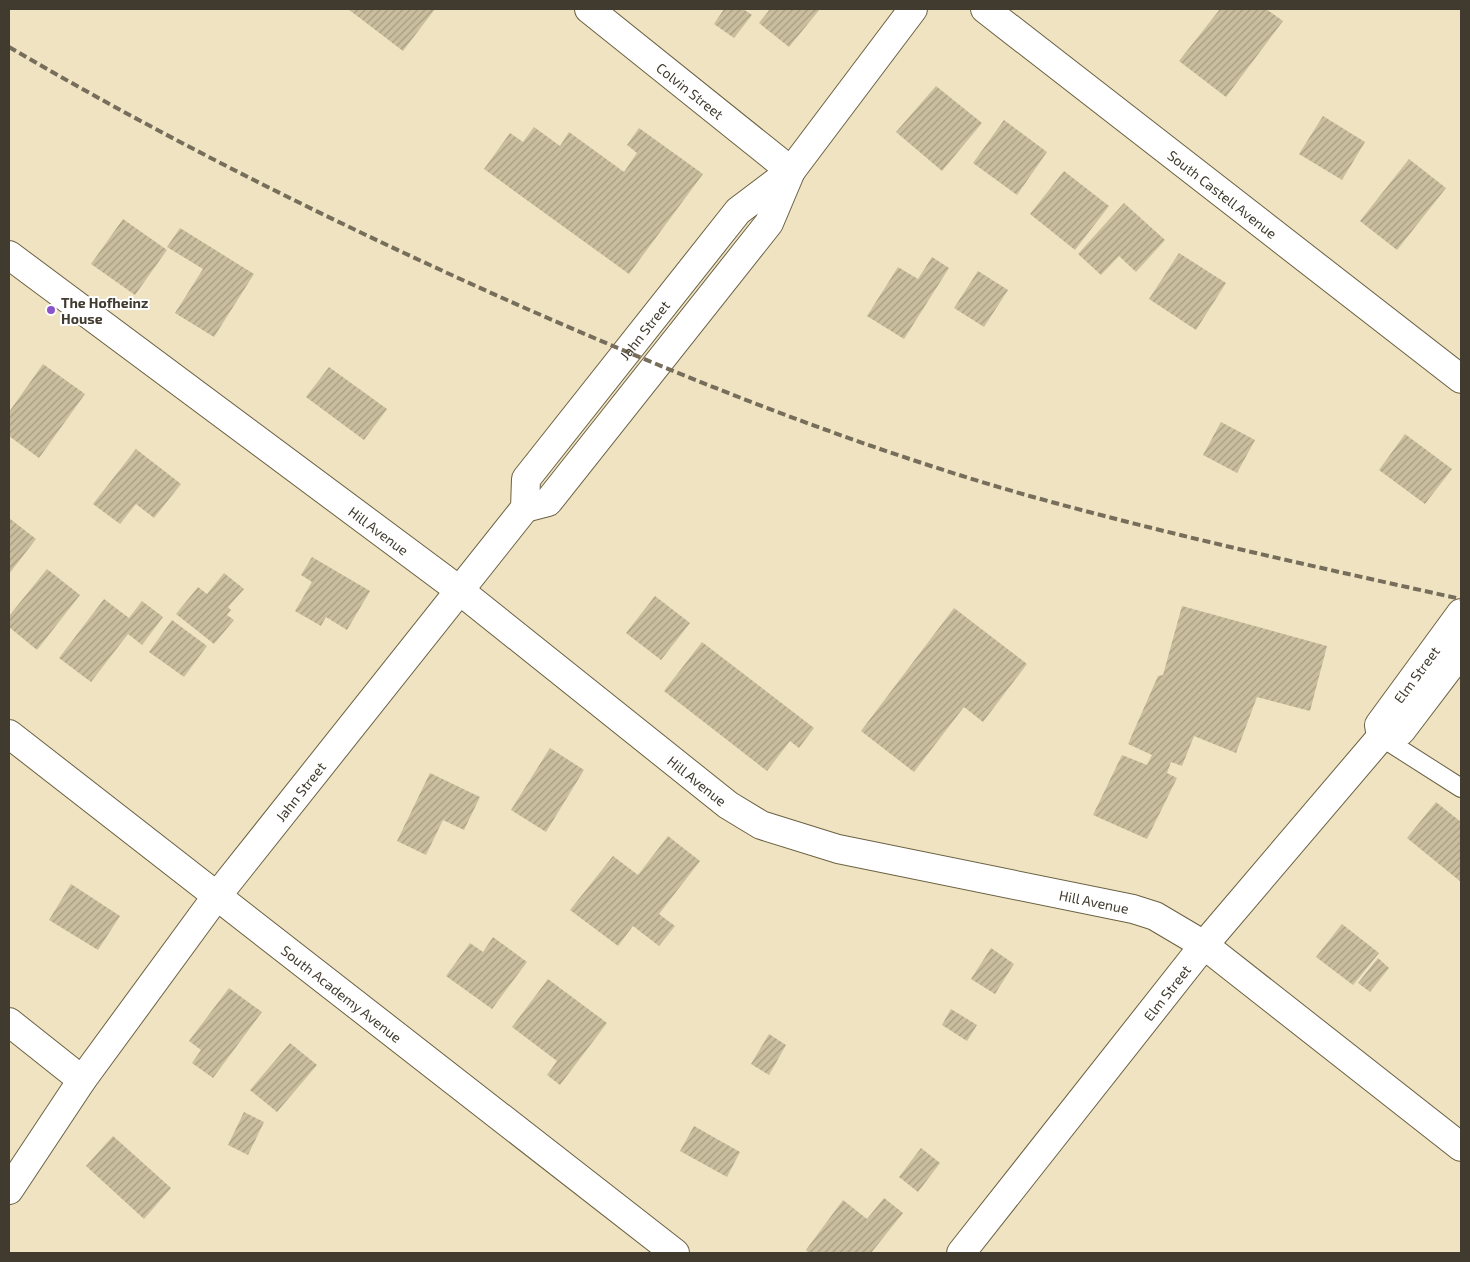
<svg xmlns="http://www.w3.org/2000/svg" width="1470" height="1262" viewBox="0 0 1470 1262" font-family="'Exo 2',sans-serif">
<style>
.building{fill:url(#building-hatch)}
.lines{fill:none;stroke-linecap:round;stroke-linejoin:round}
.service-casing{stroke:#6b6143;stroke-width:20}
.minor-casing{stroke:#6b6143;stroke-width:30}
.service{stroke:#fff;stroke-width:18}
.minor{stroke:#fff;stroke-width:28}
.rail{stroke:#766e5b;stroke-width:4;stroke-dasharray:8 4;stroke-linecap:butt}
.poi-dot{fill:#8853cb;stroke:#fff;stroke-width:2}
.labels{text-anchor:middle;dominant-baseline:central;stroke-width:4;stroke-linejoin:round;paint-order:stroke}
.street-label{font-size:14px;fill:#403b2e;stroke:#fff}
.poi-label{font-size:14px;font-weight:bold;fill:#403b2e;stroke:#fff;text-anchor:start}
</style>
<defs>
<pattern id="building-hatch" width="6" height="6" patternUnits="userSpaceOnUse" patternTransform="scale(1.25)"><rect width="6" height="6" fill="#cabe9e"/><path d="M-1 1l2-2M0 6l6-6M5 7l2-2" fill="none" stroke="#a59c81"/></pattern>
</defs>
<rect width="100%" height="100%" fill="#efe3c1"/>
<g class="building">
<polygon points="348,9 435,9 403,51"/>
<polygon points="724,9 743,9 752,15 734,38 714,24"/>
<polygon points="770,9 820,9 789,47 759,23"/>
<polygon points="1220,9 1266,9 1283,21 1226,97 1179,61"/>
<polygon points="936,86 982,123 942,171 896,132"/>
<polygon points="1323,116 1365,142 1342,180 1299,154"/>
<polygon points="1004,120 1047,152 1017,195 973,163"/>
<polygon points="534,127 560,146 569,132 624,172 637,153 627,145 639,128 703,174 629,274 484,169 510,133 523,142"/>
<polygon points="1409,159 1446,188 1397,250 1360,221"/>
<polygon points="1064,171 1109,206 1075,250 1030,214"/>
<polygon points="1124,203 1165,240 1136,272 1119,256 1101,275 1078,254"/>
<polygon points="123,219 167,250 135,295 91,264"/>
<polygon points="180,228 254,274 214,337 175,313 203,269 167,247"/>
<polygon points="1179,253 1226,283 1196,330 1149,299"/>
<polygon points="932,257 949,268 904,339 867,316 898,267 918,279"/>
<polygon points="978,271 1008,290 984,327 954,308"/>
<polygon points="43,364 85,394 39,458 9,436 9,412"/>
<polygon points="329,367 387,409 364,440 306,397"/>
<polygon points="1221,422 1255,440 1237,473 1203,455"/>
<polygon points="1405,434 1452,469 1425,504 1379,470"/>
<polygon points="136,449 181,484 154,518 136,504 120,524 93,504"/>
<polygon points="9,518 36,539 9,574"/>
<polygon points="312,557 370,591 347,630 326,617 321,626 295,611 312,582 301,575"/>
<polygon points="47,569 80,595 37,650 9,627 9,616"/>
<polygon points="224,573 244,589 228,607 231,610 227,615 234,620 214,644 176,614 198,587 207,594"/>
<polygon points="655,596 690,623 661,660 626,633"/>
<polygon points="104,599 129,618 142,601 163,617 142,645 128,634 91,682 59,658"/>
<polygon points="1182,606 1327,646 1310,711 1257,697 1236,753 1194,736 1182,766 1171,762 1167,773 1177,778 1147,839 1093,815 1122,755 1147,765 1152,755 1128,744 1158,676 1163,675"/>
<polygon points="954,608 1027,664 983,722 964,707 914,772 861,731"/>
<polygon points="172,620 207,646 184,677 149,652"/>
<polygon points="702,642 814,728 799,748 790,741 767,771 664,691"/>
<polygon points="550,748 584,770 546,832 511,810"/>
<polygon points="430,773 480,797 464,830 443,820 426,855 397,841"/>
<polygon points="1436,802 1461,822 1461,882 1407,838"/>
<polygon points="668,836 700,861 659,914 675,926 659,946 633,926 618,946 570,910 613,856 638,875"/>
<polygon points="71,884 120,916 98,950 49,920"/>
<polygon points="1342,924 1379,953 1353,985 1316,957"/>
<polygon points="493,937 527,962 492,1009 446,976 470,943 483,952"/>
<polygon points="991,948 1014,964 995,994 971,979"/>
<polygon points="1378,958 1389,968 1370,992 1358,983"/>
<polygon points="548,979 607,1023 560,1085 547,1075 557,1061 512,1027"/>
<polygon points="229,988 262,1012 213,1078 192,1063 201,1050 189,1041"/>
<polygon points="951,1009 977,1025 967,1041 942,1025"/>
<polygon points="769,1034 786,1045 769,1075 751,1064"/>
<polygon points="290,1043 317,1065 277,1112 250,1090"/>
<polygon points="244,1112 264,1122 248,1155 228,1145"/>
<polygon points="694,1126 740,1152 727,1177 680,1151"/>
<polygon points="113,1136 171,1188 144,1219 86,1166"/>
<polygon points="921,1148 940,1163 918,1192 899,1177"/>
<polygon points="884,1198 903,1213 871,1253 809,1253 806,1250 843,1200 867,1219"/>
</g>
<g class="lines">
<defs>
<polyline id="service" points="1381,737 1461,788"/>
<g id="minor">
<path id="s1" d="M589,9l202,162"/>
<path id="s2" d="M985,9l476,370"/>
<path id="s3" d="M9,255l450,335 269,215 33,20 77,24 295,60 22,7 49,29 257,202"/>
<polyline points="525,508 548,502 769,223 791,171 913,9"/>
<path id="s4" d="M9,734l666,519"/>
<path id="s5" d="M1381,737l-2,-12 82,-112"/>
<polyline points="9,1022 82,1080"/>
<path id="s6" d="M9,1190l73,-110 134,-183 309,-389 1,-29 212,-268 53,-40"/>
<path id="s7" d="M961,1253l243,-308 177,-208 20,-6 60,-79"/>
</g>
</defs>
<use href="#service" class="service-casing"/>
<use href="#minor" class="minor-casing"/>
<use href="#service" class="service"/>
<use href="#minor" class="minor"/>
<path class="rail" d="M9,47c169,99 346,186 525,265 160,70 324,135 492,183 144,40 290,72 435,104"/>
</g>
<circle class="poi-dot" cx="51" cy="310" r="5"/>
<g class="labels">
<g class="street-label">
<text stroke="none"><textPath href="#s1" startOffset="130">Colvin Street</textPath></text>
<text stroke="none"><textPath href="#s2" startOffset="301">South Castell Avenue</textPath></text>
<text stroke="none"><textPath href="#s6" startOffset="1075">Jahn Street</textPath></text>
<text stroke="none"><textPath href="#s3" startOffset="461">Hill Avenue</textPath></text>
<text stroke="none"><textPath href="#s5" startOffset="75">Elm Street</textPath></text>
<text stroke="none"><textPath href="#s3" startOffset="866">Hill Avenue</textPath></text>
<text stroke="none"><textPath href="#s6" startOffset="494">Jahn Street</textPath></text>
<text stroke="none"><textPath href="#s3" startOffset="1286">Hill Avenue</textPath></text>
<text stroke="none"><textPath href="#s7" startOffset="332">Elm Street</textPath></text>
<text stroke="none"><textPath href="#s4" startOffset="422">South Academy Avenue</textPath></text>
</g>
<g class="poi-label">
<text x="61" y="302">The Hofheinz<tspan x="61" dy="16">House</tspan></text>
</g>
</g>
<rect width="1470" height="1262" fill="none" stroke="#403b2e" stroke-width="20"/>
</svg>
